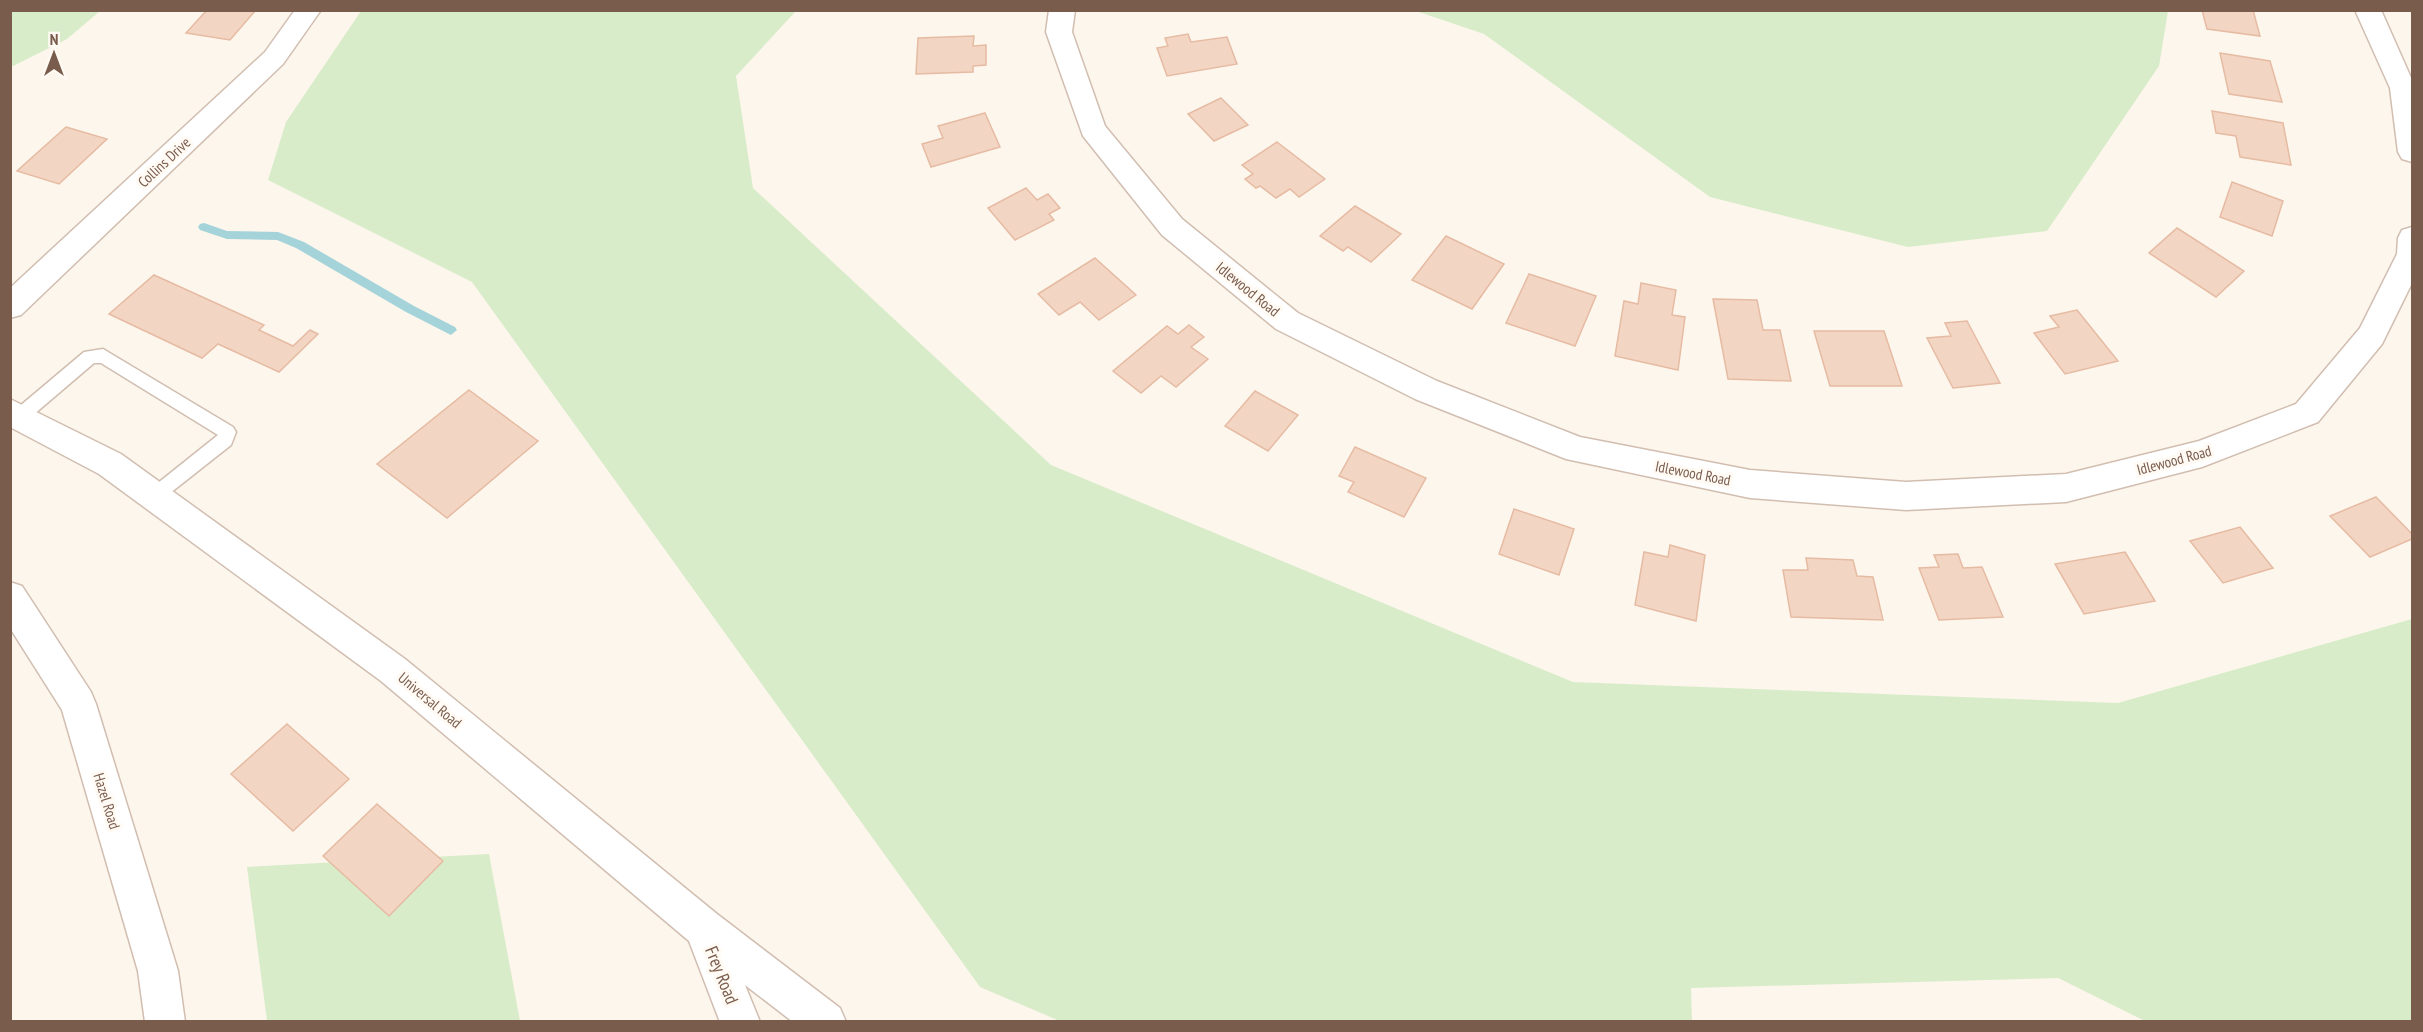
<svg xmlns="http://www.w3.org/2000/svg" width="2423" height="1032" viewBox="0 0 2423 1032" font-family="'PT Sans Narrow',sans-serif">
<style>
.green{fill:#d8ecc9}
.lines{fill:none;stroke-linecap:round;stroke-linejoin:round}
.stream{fill:#a5d3da;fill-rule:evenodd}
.building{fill:#f3d5c3;stroke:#e6bba3;stroke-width:1.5}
.service-casing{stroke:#d1beb0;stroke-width:3}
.minor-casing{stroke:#d1beb0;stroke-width:3}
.tertiary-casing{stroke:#d1beb0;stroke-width:3}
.service{fill:#fff;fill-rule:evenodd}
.minor{fill:#fff;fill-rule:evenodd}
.tertiary{fill:#fff;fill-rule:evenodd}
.labels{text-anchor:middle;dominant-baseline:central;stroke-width:6;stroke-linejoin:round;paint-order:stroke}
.street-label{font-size:15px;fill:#7a5c4d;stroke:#fffaf3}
.near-street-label{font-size:18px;fill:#7a5c4d;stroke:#fffaf3}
</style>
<rect width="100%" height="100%" fill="#fdf6ec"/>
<g class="green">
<polygon points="11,10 100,10 100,11 67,39 11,67"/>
<polygon points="361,11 796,11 736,76 753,188 1051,465 1573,682 2118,703 2412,619 2412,1021 2145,1021 2058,978 1691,988 1692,1022 1062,1022 980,987 472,282 268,180 286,122"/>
<polygon points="1416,11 2168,11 2159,66 2047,231 1908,247 1710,197 1484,34"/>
<polygon points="489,854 520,1021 267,1021 247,867"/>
</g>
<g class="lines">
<polygon class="stream" points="204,223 227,231 278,232 304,242 414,306 455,327 457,330 451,335 447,333 406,312 296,248 277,240 227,239 200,230 198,227 200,224"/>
</g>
<g class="building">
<polygon points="207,10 251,10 255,11 230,40 186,33"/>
<polygon points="2202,10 2253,10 2260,36 2207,29"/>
<polygon points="1188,34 1191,42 1227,37 1237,64 1167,76 1157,48 1168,46 1165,38"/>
<polygon points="974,36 973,46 986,45 986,65 973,66 973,72 916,74 918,38"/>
<polygon points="2220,53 2270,61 2282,102 2229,94"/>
<polygon points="1221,98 1248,125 1214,141 1188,114"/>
<polygon points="2212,111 2283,123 2291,165 2240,157 2236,136 2216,133"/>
<polygon points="985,113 1000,147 931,167 922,144 943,138 938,126"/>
<polygon points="66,127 107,139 59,184 17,171"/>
<polygon points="1277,142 1325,179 1299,197 1290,189 1276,198 1260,186 1256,188 1245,179 1253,174 1242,165"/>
<polygon points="2232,182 2283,201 2272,236 2220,217"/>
<polygon points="1026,188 1037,200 1048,194 1060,208 1049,214 1054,220 1015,240 988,208"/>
<polygon points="1355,206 1401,234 1371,262 1348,247 1343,251 1320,236"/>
<polygon points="2177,228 2244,271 2216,297 2149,253"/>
<polygon points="1446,236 1504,264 1472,309 1412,280"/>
<polygon points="1095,258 1136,295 1099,320 1080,302 1059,315 1038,294"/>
<polygon points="1529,274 1596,296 1575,346 1506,323"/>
<polygon points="154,275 264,325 259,330 293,346 310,330 318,334 279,372 218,344 202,358 109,314"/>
<polygon points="1641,283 1676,290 1672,315 1685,317 1678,370 1615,356 1624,301 1638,304"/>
<polygon points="1713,299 1757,300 1763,330 1780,330 1791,381 1728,379"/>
<polygon points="2077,310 2118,361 2065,374 2034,333 2059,327 2050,316"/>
<polygon points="1967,321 2000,383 1953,388 1927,338 1951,336 1945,323"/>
<polygon points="1189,325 1204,337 1191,347 1208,359 1176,387 1161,376 1141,393 1113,371 1167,326 1178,334"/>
<polygon points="1814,331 1884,331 1902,386 1830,386"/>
<polygon points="469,390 538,441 447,518 377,464"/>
<polygon points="1255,391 1298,415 1268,451 1225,426"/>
<polygon points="1355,447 1426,478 1404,517 1348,492 1354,482 1339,476"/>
<polygon points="2376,497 2412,534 2412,539 2370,557 2330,516"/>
<polygon points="1514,509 1574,529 1559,575 1499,554"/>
<polygon points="2240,527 2273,568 2223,583 2190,541"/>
<polygon points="1670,545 1705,555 1696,621 1635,605 1644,552 1668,557"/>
<polygon points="2125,552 2155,601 2084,614 2055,564"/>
<polygon points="1958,554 1963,568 1982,567 2003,617 1939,620 1919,568 1939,567 1934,555"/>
<polygon points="1806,558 1853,560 1857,576 1873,577 1883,620 1791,617 1783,570 1808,570"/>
<polygon points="287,724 349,779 293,831 231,774"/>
<polygon points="377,804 443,861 389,916 323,856"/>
</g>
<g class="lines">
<defs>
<polygon id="service" points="103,349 233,427 236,432 231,445 160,501 154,504 148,501 145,496 148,491 218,435 101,363 94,363 26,421 20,423 14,421 11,416 14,411 84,352"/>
<g id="minor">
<polygon points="295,10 321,10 283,64 21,315 10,318 10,288 265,52"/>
<polygon points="1049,10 1075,10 1072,32 1105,126 1182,219 1298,313 1437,381 1580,437 1750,470 1906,482 2066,474 2199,441 2296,404 2360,328 2397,254 2398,238 2402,230 2412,227 2412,283 2382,344 2318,422 2202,467 2066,502 1906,510 1750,498 1566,459 1415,399 1276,329 1162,235 1083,136 1046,32"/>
<polygon points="2355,10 2381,10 2412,80 2412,162 2402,159 2398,152 2390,88"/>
<polygon points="10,582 22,586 91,692 96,704 178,971 185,1022 145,1022 138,971 62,710 10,628"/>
</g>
<polygon id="tertiary" points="10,399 121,454 405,659 717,914 840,1008 846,1022 793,1022 745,985 760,1022 720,1022 689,941 381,681 99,474 10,427"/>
</defs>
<use href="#service" class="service-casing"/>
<use href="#minor" class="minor-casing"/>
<use href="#tertiary" class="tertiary-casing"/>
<use href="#service" class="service"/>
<use href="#minor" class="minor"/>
<use href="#tertiary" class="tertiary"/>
</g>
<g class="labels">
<g class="street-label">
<text transform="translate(164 162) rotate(-43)">Collins Drive</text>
<text transform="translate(1248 289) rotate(39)">Idlewood Road</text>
<text transform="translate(2174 460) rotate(-15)">Idlewood Road</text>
<text transform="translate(1693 473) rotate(11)">Idlewood Road</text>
<text transform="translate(430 700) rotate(40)">Universal Road</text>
<text transform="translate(107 801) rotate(73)">Hazel Road</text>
</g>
<g class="near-street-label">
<text transform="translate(722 975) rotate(68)">Frey Road</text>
</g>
</g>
<rect width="2423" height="1032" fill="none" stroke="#7a5c4d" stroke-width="24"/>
<g transform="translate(54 54)" stroke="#fffaf3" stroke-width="4.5" paint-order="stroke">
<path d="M0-4.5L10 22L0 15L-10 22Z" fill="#7a5c4d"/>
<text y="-9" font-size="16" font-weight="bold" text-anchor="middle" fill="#7a5c4d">N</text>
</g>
</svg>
